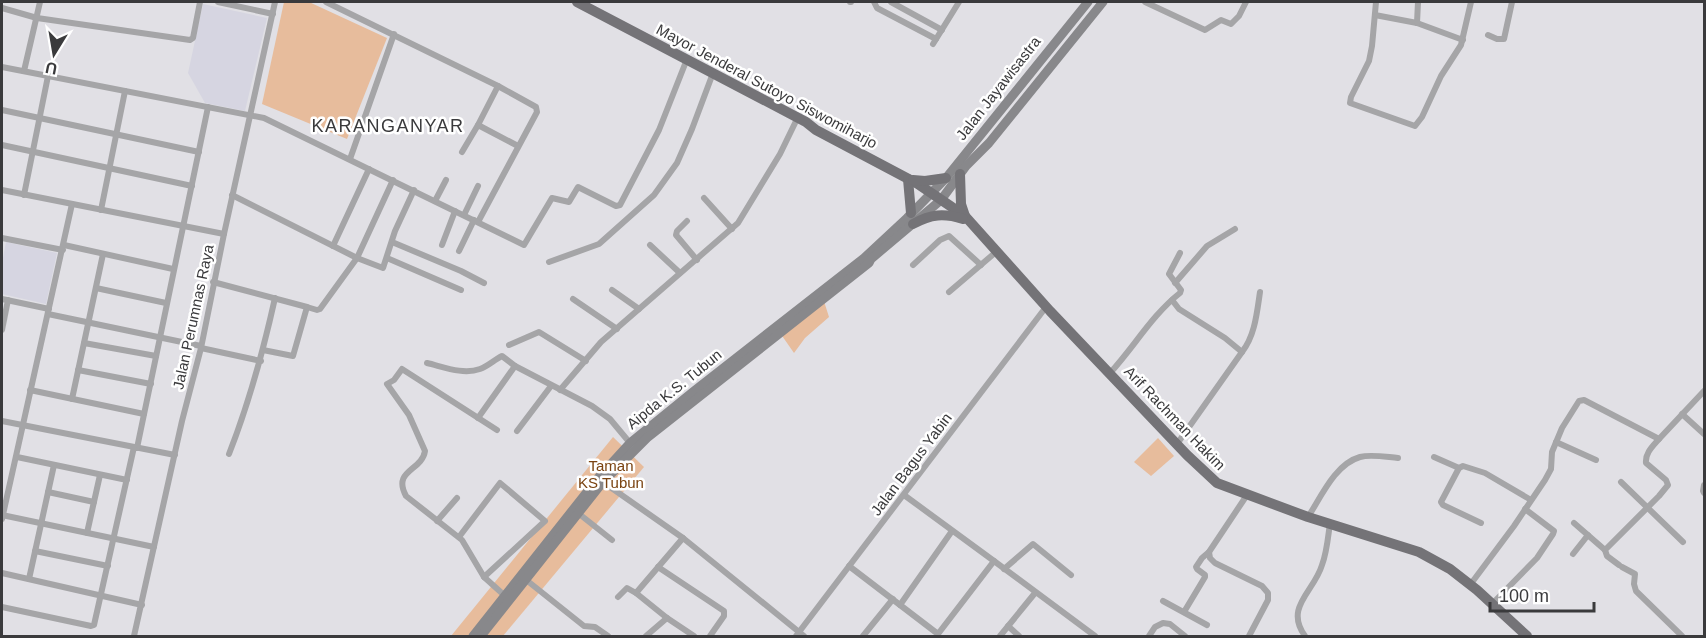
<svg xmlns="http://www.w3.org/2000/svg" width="1706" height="638" viewBox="0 0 1706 638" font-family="Helvetica,sans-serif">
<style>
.built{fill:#d6d5e1}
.green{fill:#e7bc9c}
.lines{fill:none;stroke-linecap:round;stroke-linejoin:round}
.street{stroke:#a5a5a7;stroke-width:6}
.secondary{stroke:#88888b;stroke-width:9}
.primary{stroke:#747377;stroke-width:10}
.labels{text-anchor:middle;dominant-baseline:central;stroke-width:5;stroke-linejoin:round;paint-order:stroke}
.street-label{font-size:15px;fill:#3a3a3c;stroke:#fff}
.park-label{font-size:15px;fill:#7a4311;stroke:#fff}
.quarter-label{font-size:18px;letter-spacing:1.5px;fill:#3a3a3c;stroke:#fff}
</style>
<rect width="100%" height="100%" fill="#e1e0e5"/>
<g class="built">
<polygon points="203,4 267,18 245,111 205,103 188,73"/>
<polygon points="6,242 57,253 46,304 2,294 2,263"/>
</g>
<g class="green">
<polygon points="284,2 309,2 387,38 347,139 262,104"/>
<polygon points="822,295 829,317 805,338 794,353 778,330"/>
<polygon points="613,437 644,467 503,636 451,636"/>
<polygon points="1158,438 1174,456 1151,476 1134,462"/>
</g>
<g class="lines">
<g class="street">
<polyline points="218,2 273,14"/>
<polyline points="326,2 498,86 536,107 537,112 478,222"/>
<polyline points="850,2 851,2"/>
<polyline points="874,2 877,8 936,39"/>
<polyline points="891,2 942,30"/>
<polyline points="1145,2 1205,30 1221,20 1231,24 1239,16 1246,2"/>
<polyline points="1376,2 1372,46 1369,61 1351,97 1350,103 1415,126 1422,117 1441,76 1461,45 1471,2"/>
<polyline points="2,8 37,18 190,40 193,38 200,2"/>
<polyline points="1375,15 1417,23 1463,40"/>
<polyline points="1417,23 1418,2"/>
<polyline points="1488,35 1497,39 1504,39 1512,2"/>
<polyline points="933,44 959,2"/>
<polyline points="2,67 264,118 524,245 552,198 569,202 578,187 616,206 620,205 659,130 687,59"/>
<polyline points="24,71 40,2"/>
<polyline points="498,86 478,125 518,146"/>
<polyline points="2,110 199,152"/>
<polyline points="2,145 192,186"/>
<polyline points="462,152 478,125"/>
<polyline points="350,159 394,34"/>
<polyline points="2,190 224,234"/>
<polyline points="24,195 48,76"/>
<polyline points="232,195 357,258 383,268 395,231 414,190"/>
<polyline points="704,198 732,229"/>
<polyline points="435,201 446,180"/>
<polyline points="101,210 125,91"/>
<polyline points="464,215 478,186"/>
<polyline points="687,221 677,231 676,235 697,260"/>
<polyline points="2,238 63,250"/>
<polyline points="392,242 461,271 484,283"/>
<polyline points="64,245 173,269"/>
<polyline points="442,245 455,211"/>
<polyline points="650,245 680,273"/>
<polyline points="333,246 369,169"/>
<polyline points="459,251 474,220"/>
<polyline points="387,258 461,290"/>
<polyline points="549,262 599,244 654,195 677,163 692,129 713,73"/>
<polyline points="913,265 940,240 949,236 981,265"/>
<polyline points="213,282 307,307 293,356 263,350"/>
<polyline points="1175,283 1207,246 1235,229"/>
<polyline points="96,288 166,303"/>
<polyline points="612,290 639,309"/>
<polyline points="949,292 996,252"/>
<polyline points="2,299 49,309"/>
<polyline points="573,299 617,329"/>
<polyline points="1172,300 1179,309 1225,338 1242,352 1177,444"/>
<polyline points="307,307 317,310 320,309 357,258 393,180"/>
<polyline points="48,314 201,346"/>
<polyline points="2,330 8,300"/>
<polyline points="84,343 156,356"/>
<polyline points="509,345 539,332 586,361"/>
<polyline points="201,348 261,361"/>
<path d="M1242,352c13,-16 15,-40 18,-60"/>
<path d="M427,363c17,4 36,12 53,6 8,-3 14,-9 22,-13l13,10"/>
<polyline points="78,370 151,384"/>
<path d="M1110,373c24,-26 42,-58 70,-80l1,-3 -12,-16 11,-21"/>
<polyline points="30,390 144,414"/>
<polyline points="560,390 601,342 738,223 780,154 797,119"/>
<polyline points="72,399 103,254"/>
<polyline points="1682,414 1704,434"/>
<polyline points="478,418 515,366 592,406 610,419 630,443"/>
<polyline points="2,421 175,455"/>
<polyline points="517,431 551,386"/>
<polyline points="1556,442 1596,460"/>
<polyline points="137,448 208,107"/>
<path d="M229,454c20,-51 34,-102 46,-156"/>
<polyline points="17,457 127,480"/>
<polyline points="1434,457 1459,468"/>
<polyline points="603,482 683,538 804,636"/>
<polyline points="1621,482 1683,542"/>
<polyline points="1704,485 1703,491 1704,493"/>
<polyline points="48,492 94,502"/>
<polyline points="1247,495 1209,552 1210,558 1215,563 1262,586 1268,593 1268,600 1249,636"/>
<polyline points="578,513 612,540"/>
<polyline points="2,515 154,547"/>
<path d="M1308,517c13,-20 27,-53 52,-60 11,-3 26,0 38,1"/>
<polyline points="2,519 72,204"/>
<polyline points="437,521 457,498"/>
<polyline points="1481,523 1443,505 1441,502 1459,468 1463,466 1485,473 1531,500"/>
<polyline points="1574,523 1605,550"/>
<polyline points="87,533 100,475"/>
<polyline points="459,537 500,483 545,521 484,577 504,595"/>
<polyline points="683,538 636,593 667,618 694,636"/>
<polyline points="35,551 108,566"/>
<polyline points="1573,554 1588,535"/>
<polyline points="994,561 1095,636"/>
<path d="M1619,565l-12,-9 -2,-6 54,-54 9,-11 -2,-5 -20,-17c-1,-10 7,-17 13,-24"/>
<polyline points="849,566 938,634 994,561 904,495"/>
<polyline points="658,567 724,611 724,616 710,636"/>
<polyline points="1622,567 1635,574 1634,584 1636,591 1682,636"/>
<polyline points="1004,569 1033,544 1071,575"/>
<polyline points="2,573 142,605"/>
<path d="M484,577l-22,-37 -56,-44c-14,-26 16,-25 19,-45l-16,-36 -22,-31 7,-4 8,-11 95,61"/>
<polyline points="29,579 54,465"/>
<polyline points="525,579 584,626 595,627 608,636"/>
<polyline points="1470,585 1514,526 1545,480 1551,469 1552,452 1562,428 1579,401 1584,400 1659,439 1704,391"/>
<polyline points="618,597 627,588 636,593"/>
<polyline points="1163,601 1207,625"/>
<polyline points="1492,604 1537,558 1553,534 1554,531 1525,509"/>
<polyline points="900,605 952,531"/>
<polyline points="2,607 91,626 94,625 134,447"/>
<polyline points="1184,612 1205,577 1205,575 1197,569 1196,567 1202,558 1209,552"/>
<polyline points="1008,626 1019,636"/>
<polyline points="134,636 182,421 201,348 224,234 275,2"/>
<polyline points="646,636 667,618"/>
<polyline points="796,636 1046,307"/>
<polyline points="863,636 893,599"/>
<polyline points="1000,636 1035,593"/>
<polyline points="1149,636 1155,627 1163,623 1170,624 1185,636"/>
<path d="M1305,636c-21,-29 9,-44 17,-71 5,-13 6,-28 8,-42"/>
</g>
<g class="secondary">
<polyline points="473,636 598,478 630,443 694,391 864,258 907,218 946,178 1088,2"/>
<polyline points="481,636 603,482 647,438 869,263 871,259 941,200 966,166 989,143 1103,2"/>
</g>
<g class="primary">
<polyline points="577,2 806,122 816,130 918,184 965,216 1050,311 1187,455 1217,483 1308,517 1419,552 1450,569 1477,590 1527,636"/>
<polyline points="960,174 961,204 965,216"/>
<polyline points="908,179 911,213"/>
<polyline points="913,180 925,181 946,178"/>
<path d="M913,224c18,-10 31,-11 50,-5"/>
</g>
</g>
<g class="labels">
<g class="street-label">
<text transform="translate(767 86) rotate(28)">Mayor Jenderal Sutoyo Siswomiharjo</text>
<text transform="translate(998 88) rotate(-52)">Jalan Jayawisastra</text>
<text transform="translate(193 317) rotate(-78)">Jalan Perumnas Raya</text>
<text transform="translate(674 389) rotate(-39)">Aipda K.S. Tubun</text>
<text transform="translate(1175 418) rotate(46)">Arif Rachman Hakim</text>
<text transform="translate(911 464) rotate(-53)">Jalan Bagus Yabin</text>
</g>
<g class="park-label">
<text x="611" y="465">Taman<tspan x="611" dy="17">KS Tubun</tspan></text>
</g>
<g class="quarter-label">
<text x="388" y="126">KARANGANYAR</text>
</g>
</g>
<rect width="1706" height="638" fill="none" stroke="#3a3a3c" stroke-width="6"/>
<g transform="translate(54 54) rotate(191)" stroke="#ffffff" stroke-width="4.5" paint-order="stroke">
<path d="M0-4.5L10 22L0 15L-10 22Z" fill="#3a3a3c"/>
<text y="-9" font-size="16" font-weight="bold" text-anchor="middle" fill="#3a3a3c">U</text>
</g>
<path d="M1490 602v9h104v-9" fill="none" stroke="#3a3a3c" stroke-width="3"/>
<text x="1499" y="602" font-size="18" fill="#3a3a3c" stroke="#ffffff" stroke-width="4.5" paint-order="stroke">100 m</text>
</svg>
